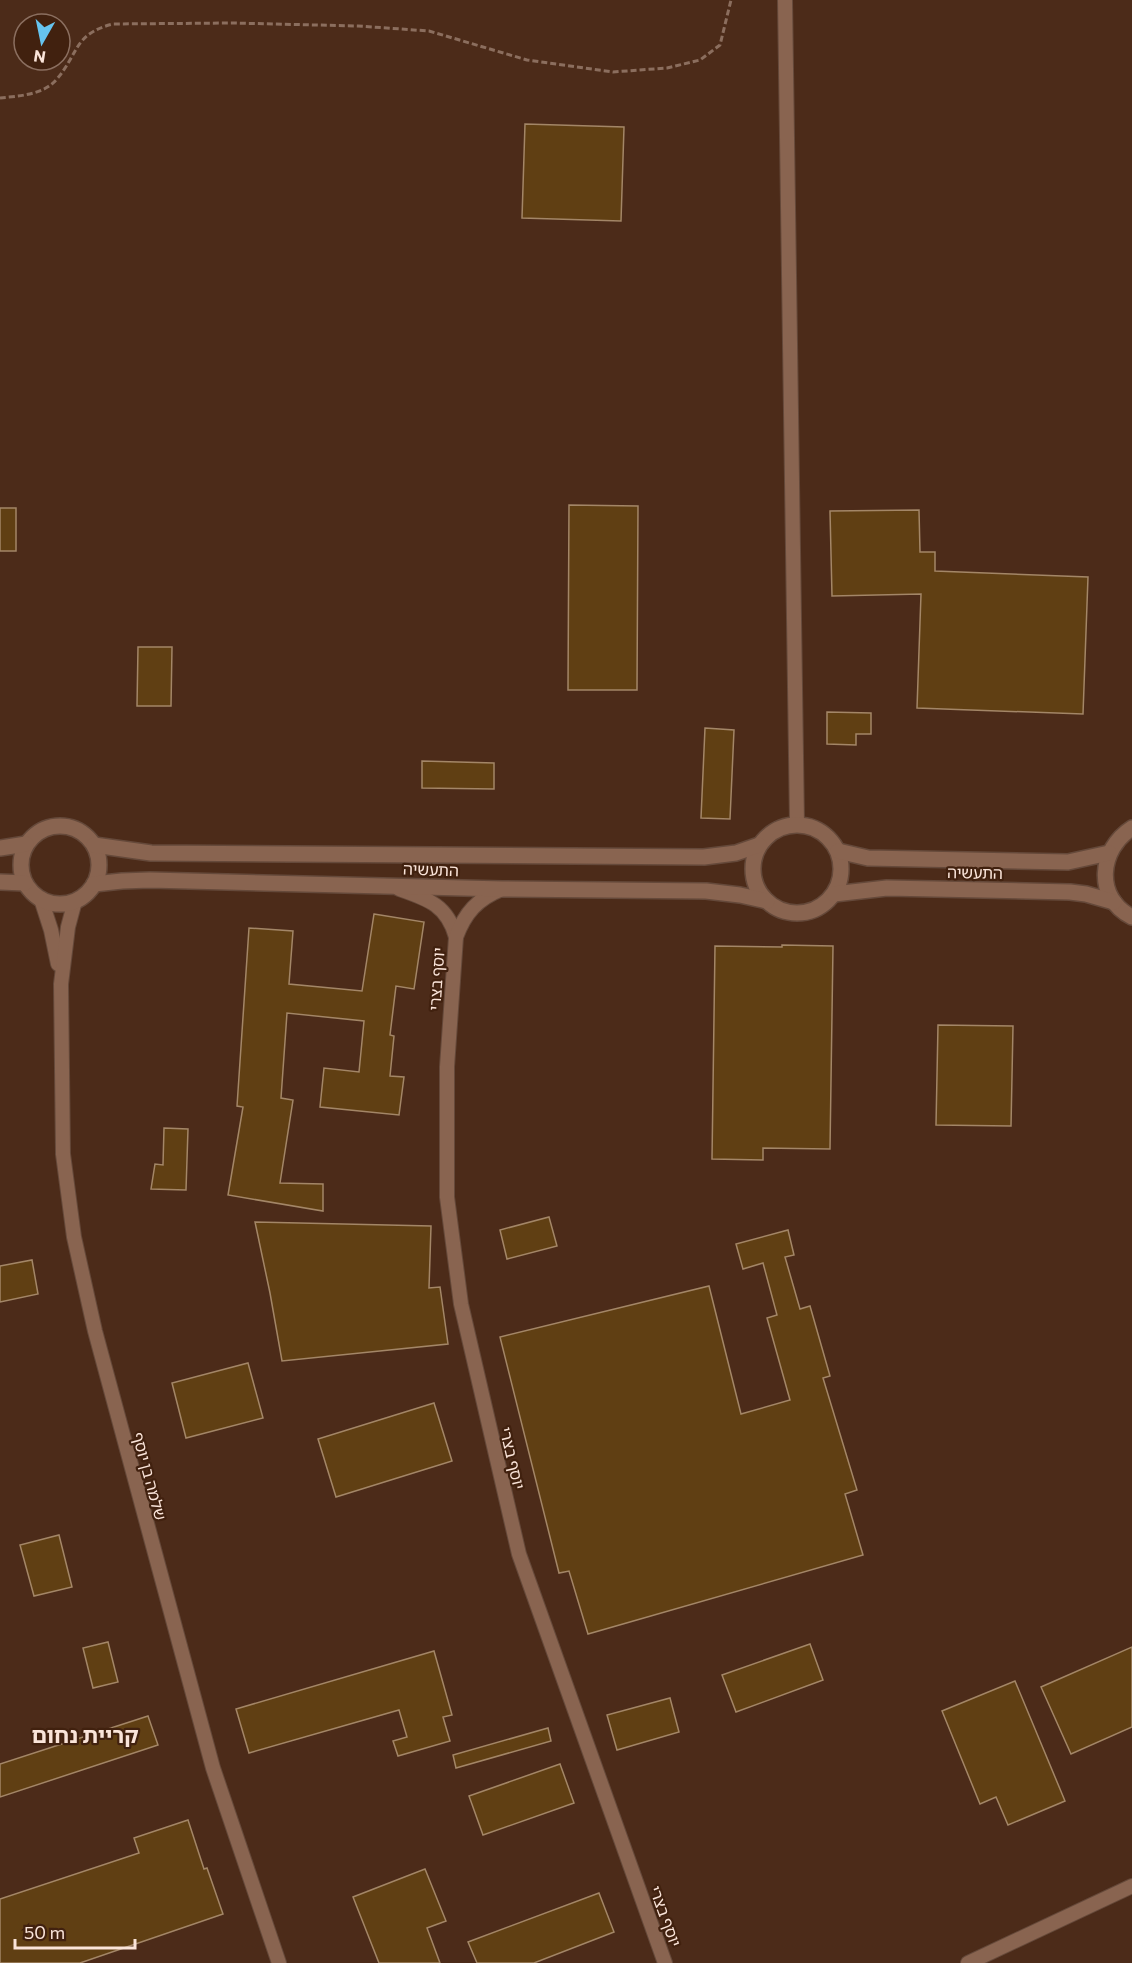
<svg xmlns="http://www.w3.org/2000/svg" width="1132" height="1963" viewBox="0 0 1132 1963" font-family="Commissioner,'Noto Sans Hebrew',sans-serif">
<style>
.building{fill:#603f13;stroke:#a38667;stroke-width:1.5}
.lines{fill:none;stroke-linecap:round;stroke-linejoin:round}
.street-casing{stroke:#65493a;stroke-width:16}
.secondary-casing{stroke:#65493a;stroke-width:18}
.path{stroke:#8b6e5e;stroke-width:3;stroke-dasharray:6 3;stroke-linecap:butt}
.street{stroke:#896450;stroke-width:14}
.secondary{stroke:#896450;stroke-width:15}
.labels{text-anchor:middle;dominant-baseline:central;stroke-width:4.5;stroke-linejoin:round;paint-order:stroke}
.street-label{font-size:16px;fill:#fae4d9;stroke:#41210f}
.district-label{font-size:22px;font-weight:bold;fill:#fae4d9;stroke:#41210f}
</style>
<rect width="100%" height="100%" fill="#4c2b19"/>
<g class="building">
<polygon points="525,124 624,127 621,221 522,218"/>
<polygon points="569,505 638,506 637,690 568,690"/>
<rect x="0" y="508" width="16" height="43"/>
<polygon points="919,510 920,552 935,552 935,571 1088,577 1083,714 917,708 921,594 832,596 830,511"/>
<polygon points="138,647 172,647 171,706 137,706"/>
<polygon points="827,712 871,713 871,734 856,734 856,745 827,744"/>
<polygon points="705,728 734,730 730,819 701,818"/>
<polygon points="422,761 494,763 494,789 422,788"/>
<polygon points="374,914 424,922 414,989 396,986 390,1035 394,1036 390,1076 404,1077 399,1115 320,1107 324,1068 359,1072 364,1021 287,1013 281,1098 293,1100 280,1183 323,1184 323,1211 228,1195 243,1107 237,1106 249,928 293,931 289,984 362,991"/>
<polygon points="782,945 833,946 830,1149 763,1148 763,1160 712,1159 715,946 782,947"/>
<polygon points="938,1025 1013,1026 1011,1126 936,1125"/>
<polygon points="164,1128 188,1129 186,1190 151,1189 155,1164 163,1165"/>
<polygon points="549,1217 557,1246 507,1259 500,1230"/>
<polygon points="255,1222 431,1226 429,1288 440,1287 448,1344 282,1361 270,1293"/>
<polygon points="788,1230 794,1255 785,1257 800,1309 810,1306 830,1376 823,1378 857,1490 845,1494 863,1555 588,1634 569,1571 559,1573 500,1337 709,1286 741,1414 790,1400 767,1318 777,1315 763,1263 743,1269 736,1244"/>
<polygon points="32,1260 38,1294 0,1302 0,1266"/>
<polygon points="248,1363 263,1418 186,1438 172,1383"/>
<polygon points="434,1403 452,1461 336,1497 318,1439"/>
<polygon points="59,1535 72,1587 34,1596 20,1545"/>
<polygon points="108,1642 118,1682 93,1688 83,1648"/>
<polygon points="810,1644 823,1680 736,1712 722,1675"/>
<polygon points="1132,1647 1132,1727 1071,1754 1041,1687"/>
<polygon points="434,1651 452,1715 443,1717 450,1741 398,1756 393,1741 407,1737 399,1710 249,1753 236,1709"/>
<polygon points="1015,1681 1065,1801 1008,1825 996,1797 980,1804 942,1711"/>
<polygon points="670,1698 679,1732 617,1750 607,1715"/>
<polygon points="148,1716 158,1745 0,1797 0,1764"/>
<polygon points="548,1728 551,1741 456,1768 453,1755"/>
<polygon points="560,1764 574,1803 483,1835 469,1796"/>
<polygon points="188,1820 204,1869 207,1868 223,1914 80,1963 0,1963 0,1899 139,1853 134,1838"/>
<polygon points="425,1869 446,1921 427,1928 440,1963 379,1963 353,1897"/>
<polygon points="599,1893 614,1932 534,1963 477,1963 468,1942"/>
</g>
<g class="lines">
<defs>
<g id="street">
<polyline points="785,0 797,824"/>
<path d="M399,889c29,10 48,16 57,48"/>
<path d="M502,889c-25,10 -37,24 -46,48l-9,130v130l14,107 58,250 146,409"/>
<polyline points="41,899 51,930 58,964"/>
<polyline points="75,901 68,927 61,984 63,1154 74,1237 95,1331 213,1768 279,1963"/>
<polyline points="968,1963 1132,1886"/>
</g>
<g id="secondary">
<circle cx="797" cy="869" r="44"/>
<circle cx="60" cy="865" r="39"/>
<path d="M1132,828c-33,21 -38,70 0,89"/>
<polyline points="94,845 151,853 704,857 736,853 759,845"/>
<polyline points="0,848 26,844"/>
<polyline points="838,851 868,858 1068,862 1109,853"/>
<polyline points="0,882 25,883"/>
<polyline points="94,884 122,881 150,880 503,889 706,891 740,895 767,901"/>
<polyline points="834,894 887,888 1070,892 1086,894 1114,902"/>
</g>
</defs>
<use href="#street" class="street-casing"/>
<use href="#secondary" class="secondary-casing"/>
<path class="path" d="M0,98c18,-2 43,-3 56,-18 23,-26 17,-46 57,-56l119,-1 126,3 71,5 98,29 86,12 54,-4 33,-8 20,-15 11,-45"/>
<use href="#street" class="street"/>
<use href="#secondary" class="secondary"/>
</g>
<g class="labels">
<g class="street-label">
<text transform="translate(431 869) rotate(2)">התעשיה</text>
<text transform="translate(975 872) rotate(1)">התעשיה</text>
<text transform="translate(436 979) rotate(-86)">יוסף בצרי</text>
<text transform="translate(513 1458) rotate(77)">יוסף בצרי</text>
<text transform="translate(150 1476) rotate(75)">שלמה בן יוסף</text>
<text transform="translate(666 1916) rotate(70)">יוסף בצרי</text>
</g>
<g class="district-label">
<text x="85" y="1734">קריית נחום</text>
</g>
</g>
<g transform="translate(42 42) rotate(189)"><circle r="28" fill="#41210f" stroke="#8b6f60" stroke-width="1.5"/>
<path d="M0-4.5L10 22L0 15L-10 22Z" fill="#66c4ef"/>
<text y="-9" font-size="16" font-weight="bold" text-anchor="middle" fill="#fae4d9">N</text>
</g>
<path d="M15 1939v9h120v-9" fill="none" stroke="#fae4d9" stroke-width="3"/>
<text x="24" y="1939" font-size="18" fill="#fae4d9" stroke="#41210f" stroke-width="4.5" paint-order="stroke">50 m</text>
</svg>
